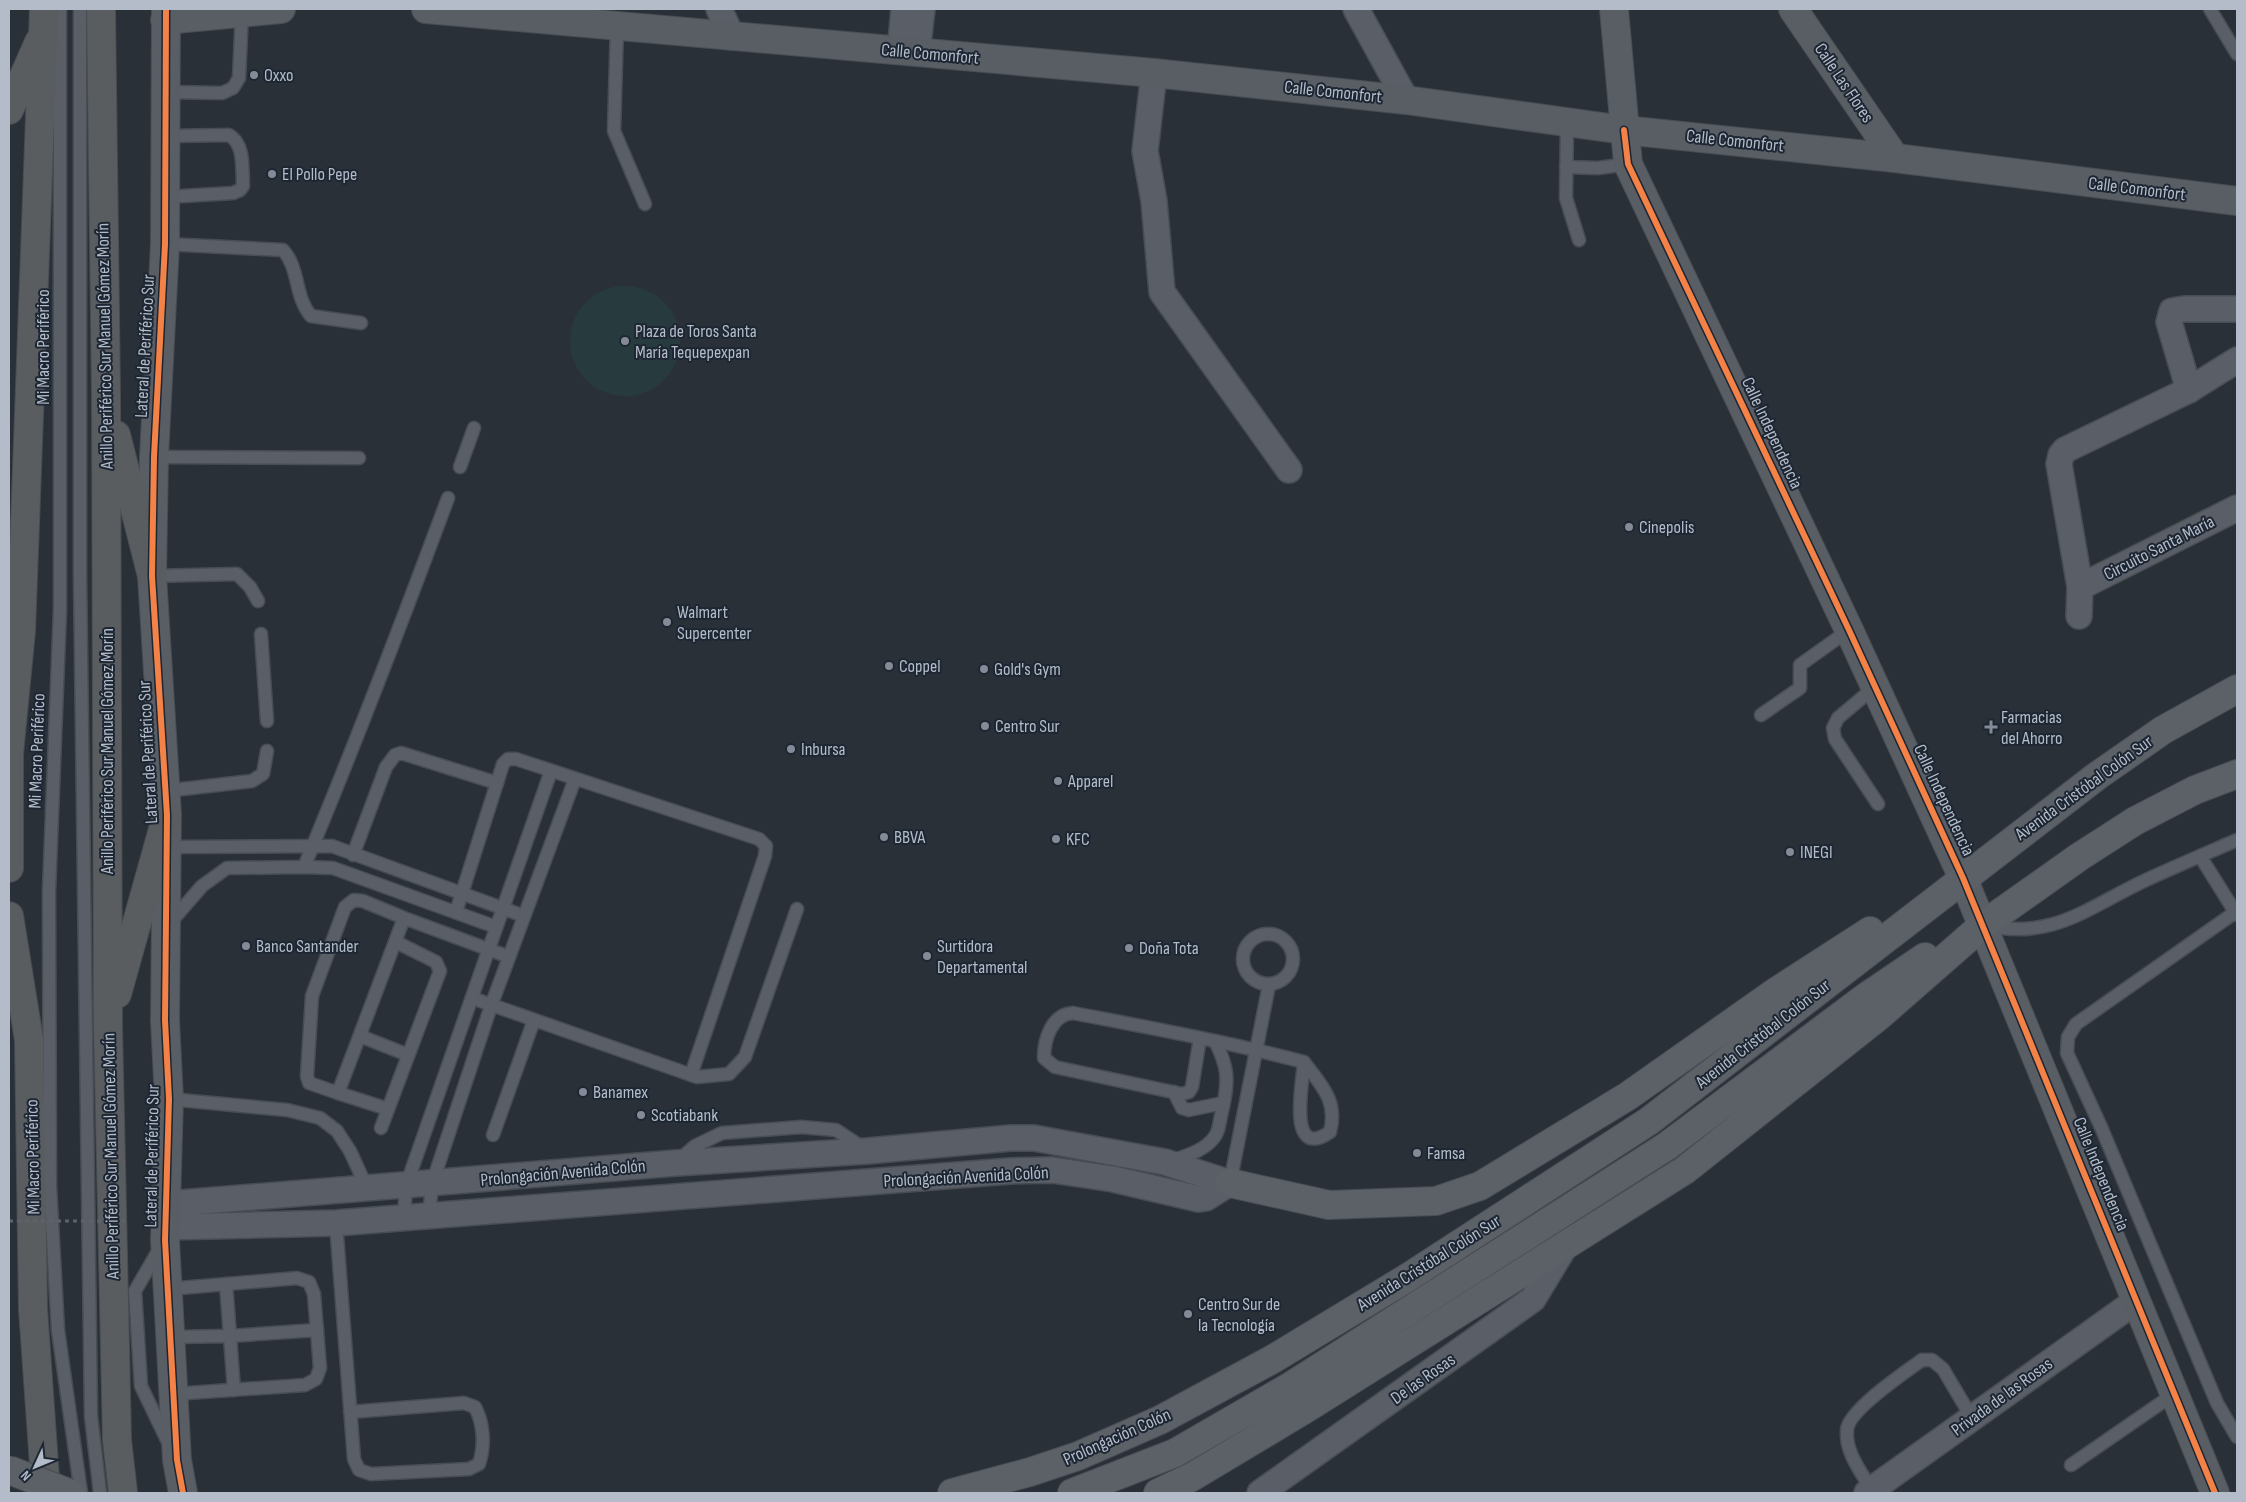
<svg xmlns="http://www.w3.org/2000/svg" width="2246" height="1502" viewBox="0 0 2246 1502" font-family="'Sofia Sans Condensed',sans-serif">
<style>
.green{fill:#273a3e}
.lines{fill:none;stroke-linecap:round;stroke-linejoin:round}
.lane-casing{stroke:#484c53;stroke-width:15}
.street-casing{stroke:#484c53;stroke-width:28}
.secondary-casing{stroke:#484c53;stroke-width:30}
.primary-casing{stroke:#484c55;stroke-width:30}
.highway-casing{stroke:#474c53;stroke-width:30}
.lane{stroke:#5a5e66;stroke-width:12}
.street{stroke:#5a5e66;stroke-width:25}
.secondary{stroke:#595d64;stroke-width:28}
.primary{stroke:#5c6168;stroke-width:28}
.highway{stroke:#5a5d60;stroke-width:28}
.primary-bridge-casing{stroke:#484c55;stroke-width:30;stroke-linecap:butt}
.path-bridge{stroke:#5d636a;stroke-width:3;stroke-dasharray:4 4;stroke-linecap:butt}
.primary-bridge{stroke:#5c6168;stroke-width:28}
.cycleway-casing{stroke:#1d2633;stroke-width:9}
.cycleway{stroke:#f48246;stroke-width:6}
.poi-dot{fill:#848b96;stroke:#1d2633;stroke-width:2}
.labels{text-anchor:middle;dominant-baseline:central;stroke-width:4;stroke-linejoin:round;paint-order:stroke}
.street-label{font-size:18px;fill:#b4bcc9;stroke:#1d2633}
.poi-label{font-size:18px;fill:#b4bcc9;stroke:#1d2633;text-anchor:start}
</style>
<rect width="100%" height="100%" fill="#2a3038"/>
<circle class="green" cx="625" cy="341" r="55"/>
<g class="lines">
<defs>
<g id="lane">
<polyline points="60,9 60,610 49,891 50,1187 58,1330 81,1493"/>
<polyline points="80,9 80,576 86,1038 91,1416 100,1493"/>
<polyline points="2210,9 2237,54"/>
<polyline points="617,26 614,131 645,204"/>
<polyline points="165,92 222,93 233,88 239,78 242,12"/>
<polyline points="1567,122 1566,198 1579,240"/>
<polyline points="1566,167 1598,168 1628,164"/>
<path d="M165,197l68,-4 7,-3 3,-4c-1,-17 2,-42 -14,-51l-64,1"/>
<path d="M165,244l118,6c17,19 11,46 28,66l50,7"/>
<polyline points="154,457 359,458"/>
<polyline points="460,467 474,428"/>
<polyline points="152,576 237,574 250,587 258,601"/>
<polyline points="261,634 267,721"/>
<polyline points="1876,686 1838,718 1833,728 1835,739 1878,804"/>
<polyline points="1761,715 1800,688 1800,665 1849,630"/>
<polyline points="165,791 252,781 263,774 267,751"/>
<polyline points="168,847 332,846 524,916"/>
<polyline points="353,855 386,767 395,755 401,753 497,783 503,764 508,759 516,759 759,839 766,846 765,856 691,1075"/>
<polyline points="2200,856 2237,915"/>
<path d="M304,867c51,-122 98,-245 144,-369"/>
<polyline points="2237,911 2076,1024 2068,1037 2067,1053 2101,1127 2217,1403 2237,1437"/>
<polyline points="456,912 497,783"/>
<polyline points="404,918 338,1093 309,1083 307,1076 312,996 345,907 354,900 363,901 404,918 509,957"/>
<polyline points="169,924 202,886 227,868 304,867 333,868 496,927"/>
<path d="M1985,925c68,16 103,-18 161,-45 30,-14 61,-27 91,-40"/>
<circle cx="1268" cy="959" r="25"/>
<polyline points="472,998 697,1077 729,1074 745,1057 797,909"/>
<polyline points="360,1036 408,1055"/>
<path d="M1200,1038l-8,49 -3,5 -7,2 -127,-27 -11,-9c0,-19 8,-44 29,-45 78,15 155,29 231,49 18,24 34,39 26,70 -44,30 -27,-51 -26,-70"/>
<polyline points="1174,1092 1182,1108 1189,1110 1223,1103"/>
<polyline points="338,1093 388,1109"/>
<polyline points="169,1099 287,1110 320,1118 337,1131 350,1151 367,1188"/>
<polyline points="381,1128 440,971 436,962 396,942"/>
<polyline points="493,1135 534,1020"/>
<polyline points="679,1160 695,1146 722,1133 801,1127 836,1130 863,1148"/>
<path d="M1172,1160c16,-4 40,-12 46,-30 2,-8 3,-16 5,-23 6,-28 5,-40 -8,-66"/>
<polyline points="1230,1183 1269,985"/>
<polyline points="429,1216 432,1184 491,1006 575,779"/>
<polyline points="404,1218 406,1186 551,771"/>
<path d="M336,1223l18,236 5,11 12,4 98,-5 10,-5c6,-18 5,-40 -4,-57l-11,-4 -114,9"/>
<polyline points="160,1248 135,1291 141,1386 168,1442"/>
<polyline points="226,1284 230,1336 317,1330"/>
<polyline points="168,1289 297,1278 309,1282 314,1294 320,1368 316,1379 305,1385 173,1394"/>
<polyline points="171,1337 230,1336 234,1390"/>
<polyline points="2071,1465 2174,1394"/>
<path d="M1872,1490c-11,-18 -27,-38 -25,-60 1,-19 58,-58 75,-70h10l11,9 29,49"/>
</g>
<g id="street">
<polyline points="719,9 732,37"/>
<polyline points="1356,9 1406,100"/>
<polyline points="900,51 904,9"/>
<polyline points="917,53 922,9"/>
<polyline points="1154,73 1145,151 1154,201 1162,292 1289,470"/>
<polyline points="2189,390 2169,322 2172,311 2184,309 2237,309"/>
<polyline points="2080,587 2237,508"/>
<polyline points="2079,616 2080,587 2059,464 2061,455 2065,450 2189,390 2237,360"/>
<polyline points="167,1204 676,1163 867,1151 1011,1138 1034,1138 1165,1162 1230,1183"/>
<polyline points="166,1227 336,1223 1010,1171 1052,1170 1113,1179 1199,1199 1206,1198 1230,1183"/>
<polyline points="1260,1493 1533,1299 1565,1246"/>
<polyline points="1867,1493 2136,1301"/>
</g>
<g id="secondary">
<polyline points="166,9 165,244 154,457 152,576 167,815 165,1020 169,1099 165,1240 177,1460 183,1493"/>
<polyline points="426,9 1154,73 1406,100 1624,130 1895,158 2237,201"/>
<polyline points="1614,9 1628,164 1849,630 1963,878 2215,1493"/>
<polyline points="1793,9 1895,158"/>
<polyline points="165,20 281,9"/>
</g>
<g id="primary">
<polyline points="1230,1183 1329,1205 1436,1201 1480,1186 1628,1096 1777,991 1870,931"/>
<polyline points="952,1493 1030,1472 1078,1456 1160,1420 1273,1359 1407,1278 1649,1121 2097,776 2163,730 2237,689"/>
<polyline points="1072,1493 1175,1453 1291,1386 1667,1146 1866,997 1925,957"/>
<polyline points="1158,1493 1192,1477 1307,1408 1685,1170 1879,1016 1983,925 2079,857 2135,821 2195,790 2237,774"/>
</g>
<g id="highway">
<polyline points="101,9 106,395 108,1027 117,1440 123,1493"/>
<polyline points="9,110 39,42"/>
<polyline points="116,435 152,576"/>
<polyline points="9,868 9,753 21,631 44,9"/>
<polyline points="9,916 29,1040 33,1309 46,1493"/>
<polyline points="117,994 167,815"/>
</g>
</defs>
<use href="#lane" class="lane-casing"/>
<use href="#street" class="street-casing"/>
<use href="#secondary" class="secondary-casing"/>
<use href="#primary" class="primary-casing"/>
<use href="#highway" class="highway-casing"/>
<use href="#lane" class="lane"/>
<use href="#street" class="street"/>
<use href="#secondary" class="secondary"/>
<use href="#primary" class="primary"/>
<use href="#highway" class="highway"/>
<defs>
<polyline id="primary-bridge" points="9,1470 69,1493"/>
</defs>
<use href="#primary-bridge" class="primary-bridge-casing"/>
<polyline class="path-bridge" points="9,1221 128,1221"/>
<use href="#primary-bridge" class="primary-bridge"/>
<defs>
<g id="cycleway">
<polyline points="166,9 165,244 154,457 152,576 167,815 165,1020 169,1099 165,1240 177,1460 183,1493"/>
<polyline points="1624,130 1628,164 1849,630 1963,878 2215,1493"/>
</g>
</defs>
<use href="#cycleway" class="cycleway-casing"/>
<use href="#cycleway" class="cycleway"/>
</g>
<g class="poi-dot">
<circle cx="254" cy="75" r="5"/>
<circle cx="272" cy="174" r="5"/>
<circle cx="625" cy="341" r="5"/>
<circle cx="1629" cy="527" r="5"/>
<circle cx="667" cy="622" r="5"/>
<circle cx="889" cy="666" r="5"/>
<circle cx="984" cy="669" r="5"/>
<circle cx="985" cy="726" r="5"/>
<path d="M1988.5 719.5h5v5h5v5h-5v5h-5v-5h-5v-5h5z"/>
<circle cx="791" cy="749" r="5"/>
<circle cx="1058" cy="781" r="5"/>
<circle cx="884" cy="837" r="5"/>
<circle cx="1056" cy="839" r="5"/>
<circle cx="1790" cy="852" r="5"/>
<circle cx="246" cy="946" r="5"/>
<circle cx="1129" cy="948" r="5"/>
<circle cx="927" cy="956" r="5"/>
<circle cx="583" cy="1092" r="5"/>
<circle cx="641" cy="1115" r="5"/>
<circle cx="1417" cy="1153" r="5"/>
<circle cx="1188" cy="1314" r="5"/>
</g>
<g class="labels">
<g class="street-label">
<text transform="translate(930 54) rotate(5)">Calle Comonfort</text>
<text transform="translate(1844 83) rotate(56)">Calle Las Flores</text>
<text transform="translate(1333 92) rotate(6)">Calle Comonfort</text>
<text transform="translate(1735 141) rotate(6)">Calle Comonfort</text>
<text transform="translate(2137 189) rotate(7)">Calle Comonfort</text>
<text transform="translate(105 346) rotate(-91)">Anillo Periférico Sur Manuel Gómez Morín</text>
<text transform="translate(145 346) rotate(-87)">Lateral de Periférico Sur</text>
<text transform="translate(43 347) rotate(-90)">Mi Macro Periférico</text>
<text transform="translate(1772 433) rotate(65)">Calle Independencia</text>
<text transform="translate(2159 548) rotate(-27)">Circuito Santa María</text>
<text transform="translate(37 751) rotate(-88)">Mi Macro Periférico</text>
<text transform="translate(107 751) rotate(-90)">Anillo Periférico Sur Manuel Gómez Morín</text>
<text transform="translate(148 752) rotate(-93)">Lateral de Periférico Sur</text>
<text transform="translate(2084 788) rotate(-36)">Avenida Cristóbal Colón Sur</text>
<text transform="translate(1944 800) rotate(65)">Calle Independencia</text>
<text transform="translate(1763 1034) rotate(-38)">Avenida Cristóbal Colón Sur</text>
<text transform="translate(111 1156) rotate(-91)">Anillo Periférico Sur Manuel Gómez Morín</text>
<text transform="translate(152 1156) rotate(-89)">Lateral de Periférico Sur</text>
<text transform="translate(33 1157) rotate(-91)">Mi Macro Periférico</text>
<text transform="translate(563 1173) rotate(-5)">Prolongación Avenida Colón</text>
<text transform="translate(2101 1174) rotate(68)">Calle Independencia</text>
<text transform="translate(966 1177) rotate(-3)">Prolongación Avenida Colón</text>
<text transform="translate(1429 1263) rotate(-32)">Avenida Cristóbal Colón Sur</text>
<text transform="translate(1423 1379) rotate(-35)">De las Rosas</text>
<text transform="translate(2002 1397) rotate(-36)">Privada de las Rosas</text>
<text transform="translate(1117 1437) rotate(-24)">Prolongación Colón</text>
</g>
<g class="poi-label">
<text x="264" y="75">Oxxo</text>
<text x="282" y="174">El Pollo Pepe</text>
<text x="635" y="331">Plaza de Toros Santa<tspan x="635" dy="21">María Tequepexpan</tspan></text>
<text x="1639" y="527">Cinepolis</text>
<text x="677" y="612">Walmart<tspan x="677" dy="21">Supercenter</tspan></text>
<text x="899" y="666">Coppel</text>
<text x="994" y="669">Gold's Gym</text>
<text x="2001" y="717">Farmacias<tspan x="2001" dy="21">del Ahorro</tspan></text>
<text x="995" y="726">Centro Sur</text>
<text x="801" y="749">Inbursa</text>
<text x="1068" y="781">Apparel</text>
<text x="894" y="837">BBVA</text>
<text x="1066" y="839">KFC</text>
<text x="1800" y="852">INEGI</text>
<text x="256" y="946">Banco Santander</text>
<text x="937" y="946">Surtidora<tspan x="937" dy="21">Departamental</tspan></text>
<text x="1139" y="948">Doña Tota</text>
<text x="593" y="1092">Banamex</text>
<text x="651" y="1115">Scotiabank</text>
<text x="1427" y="1153">Famsa</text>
<text x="1198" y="1304">Centro Sur de<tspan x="1198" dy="21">la Tecnología</tspan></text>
</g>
</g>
<rect width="2246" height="1502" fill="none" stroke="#b4bcc9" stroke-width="20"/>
<g transform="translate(35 1467) rotate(226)" stroke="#1d2633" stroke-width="4" paint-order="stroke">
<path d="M0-4L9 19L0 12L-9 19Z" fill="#b4bcc9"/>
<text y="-8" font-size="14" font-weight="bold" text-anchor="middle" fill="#b4bcc9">N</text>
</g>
</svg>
